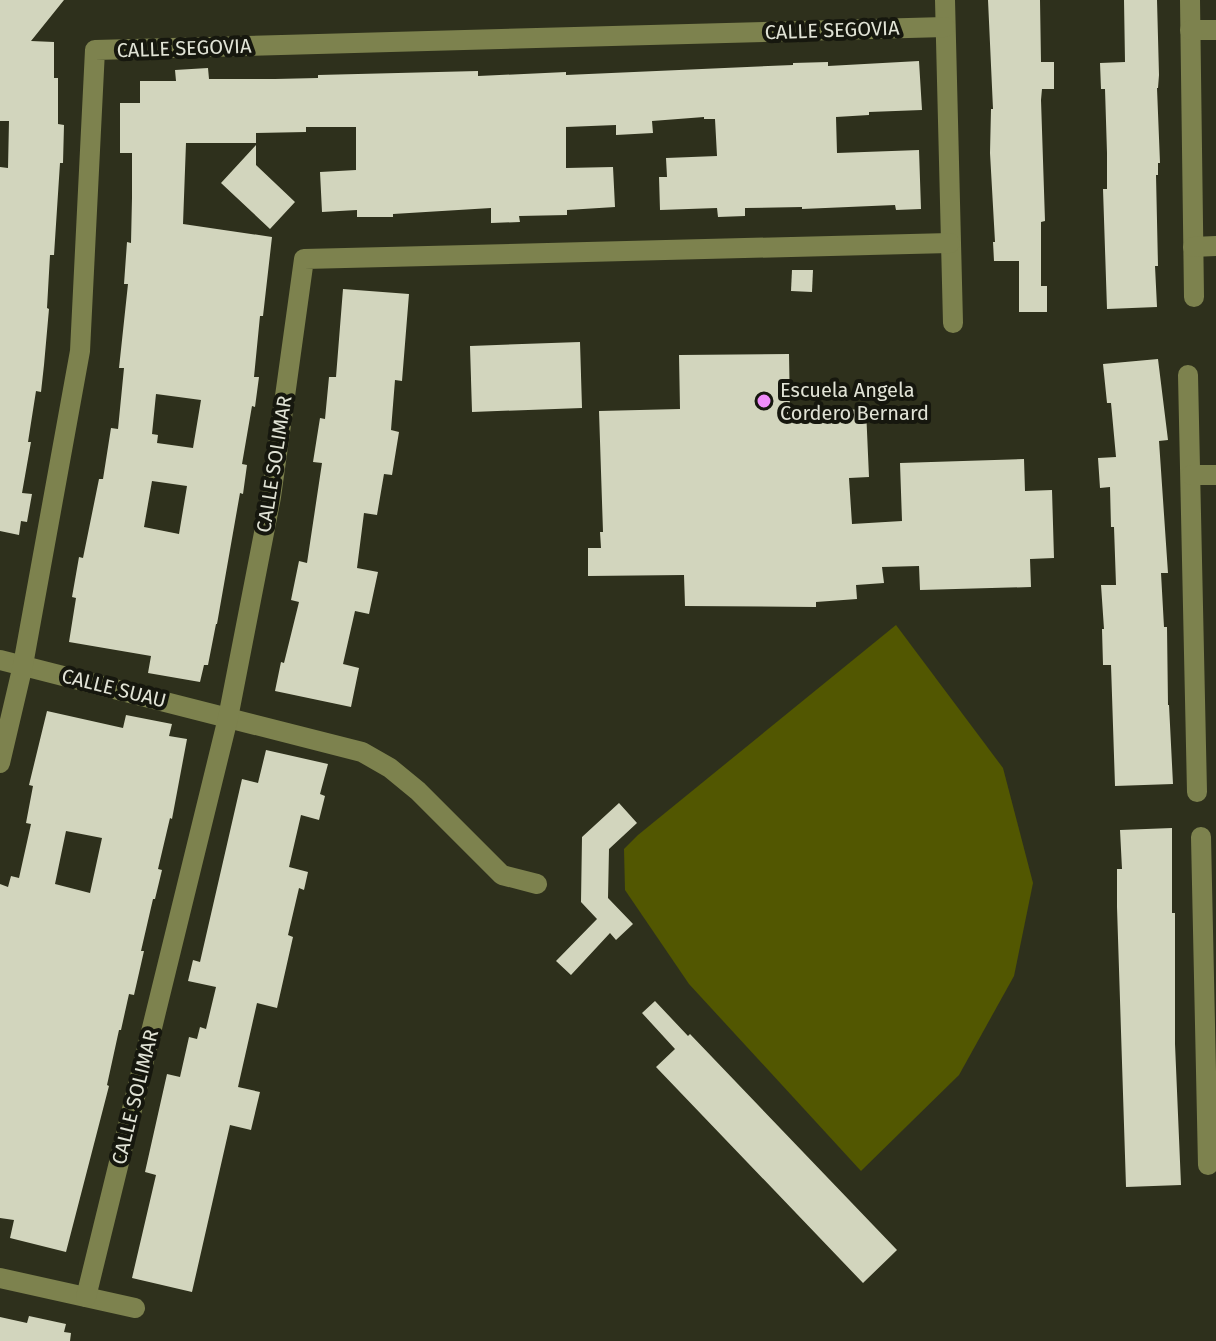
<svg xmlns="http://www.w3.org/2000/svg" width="1216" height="1341" viewBox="0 0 1216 1341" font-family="'Fira Sans',sans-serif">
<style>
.green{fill:#525701}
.building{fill:#d2d5bd;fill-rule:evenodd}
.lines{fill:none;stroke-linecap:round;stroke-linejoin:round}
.minor{stroke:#7d824e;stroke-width:20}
.poi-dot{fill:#ee8cf8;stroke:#16170e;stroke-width:3}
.labels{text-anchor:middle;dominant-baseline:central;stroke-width:8;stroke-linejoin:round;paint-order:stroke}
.street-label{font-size:20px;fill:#e1e3d6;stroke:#16170e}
.poi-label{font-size:20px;fill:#e1e3d6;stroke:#16170e;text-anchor:start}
</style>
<rect width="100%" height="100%" fill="#2e301c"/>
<polygon class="green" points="896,625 1003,768 1033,883 1014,976 959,1075 861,1171 689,984 625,890 624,849 638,835"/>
<g class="building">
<polygon points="0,0 64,0 31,41 54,42 54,78 58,78 58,124 64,125 63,163 60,163 54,255 50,255 47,308 49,309 44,365 41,392 36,391 28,442 31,442 22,493 32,494 27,522 21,521 19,535 0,531 0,167 8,168 9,121 0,121"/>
<polygon points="988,0 1040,0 1041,62 1054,62 1054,89 1042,89 1041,100 1045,221 1041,222 1041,286 1047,286 1047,312 1019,312 1019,261 994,261 993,242 995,242 990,153 991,109 993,109"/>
<polygon points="1124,0 1157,0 1159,75 1158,88 1157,88 1160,163 1158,163 1158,175 1156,175 1158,266 1155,266 1157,307 1107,309 1103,189 1107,189 1107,153 1105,89 1101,89 1100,63 1125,62"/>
<path d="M919,61l3,49 -53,2v3l-33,2 1,36 82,-3 2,59 -25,1 -1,-5 -93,4v-2l-57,1v8l-27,1 -1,-9 -57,2 -1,-33h8l-1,-19 51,-2 -2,-37h-11v-2l-52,4 1,12 -37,2v-10l-50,2v41l47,-1 2,40 -48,3v5l-48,1 1,6 -29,1v-15l-98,6v3h-36v-7l-35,2 -2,-40 36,-2v-43h-50v5l-50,1v10h-70l-3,81 89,13 -9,79h-3l-6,61h5l-4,30 -3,-1 -10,58 5,1 -4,29 -3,-1 -23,131h-1l-8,41h-4l-4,17 -52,-9 3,-17 -82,-14 7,-44 -4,-1 7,-40 4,1 16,-79h4l8,-51 7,1 6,-61h-5l9,-84h-4l3,-42 4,1 1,-45v-45h-12v-50h20v-22h36l-1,-11 33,-2 1,11h66l43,-1v-3l160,-4v5l88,-4v3l227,-10v-2l35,-1v4zM156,394l45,6 -8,48 -36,-5 1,-8 -6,-1zM152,481l35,5 -8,48 -35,-7z"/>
<polygon points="256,145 256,165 295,202 270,229 221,183"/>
<polygon points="792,270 813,270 812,292 791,291"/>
<polygon points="343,289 409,294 402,381 395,380 391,430 399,432 392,475 384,474 377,515 364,513 357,568 378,572 369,614 355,611 343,664 359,668 351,707 275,691 281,662 284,663 299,602 291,600 299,561 307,563 322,463 313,462 320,418 325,419 329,377 336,377"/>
<polygon points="580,342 582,408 472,412 470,346"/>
<polygon points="789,354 790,412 866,409 869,477 849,478 852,524 902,521 900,463 1024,459 1025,491 1052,490 1054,558 1030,559 1031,587 920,590 919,566 882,567 884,583 856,585 857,599 816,602 816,607 685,606 684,575 588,576 588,548 601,548 600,532 603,532 599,411 680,409 679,355"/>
<polygon points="1158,359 1168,440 1159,441 1168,573 1161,573 1164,627 1167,627 1168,705 1169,705 1173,784 1115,786 1111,665 1103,665 1102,629 1104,629 1101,585 1116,585 1114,527 1111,527 1110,487 1100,488 1098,458 1116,457 1111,403 1107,403 1103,364"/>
<path d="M47,711l76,17 3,-13 46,9 -3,12 18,3 -15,80 -2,-1 -12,51 4,1 -7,29h-2l-12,52h3l-10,44 -5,-1 -8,36h-2l-12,55 2,1 -43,166 -56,-14 4,-18 -14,-2v-334l8,3 3,-11 8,2 12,-54 -5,-1 7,-37 -4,-1zM66,831l36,7 -12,55 -35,-9z"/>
<polygon points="266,750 328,764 320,794 325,796 319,820 301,815 289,867 308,872 304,890 299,888 288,935 293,937 277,1008 257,1003 238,1087 260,1092 251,1130 230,1125 192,1292 132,1278 156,1175 145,1172 167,1074 180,1077 189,1037 197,1039 200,1027 206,1029 216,987 188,981 193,960 200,962 242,779 258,783"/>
<polygon points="619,803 637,823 609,849 608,898 633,924 616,940 610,933 571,975 556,961 597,919 581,902 582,837"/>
<polygon points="1172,828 1172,913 1175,913 1175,1044 1181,1185 1126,1187 1117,907 1117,869 1122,869 1120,830"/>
<polygon points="655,1001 688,1036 690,1034 897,1250 863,1283 656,1067 675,1049 642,1013"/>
<polygon points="29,1316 66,1324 64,1332 71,1333 70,1341 0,1341 0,1317 27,1323"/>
</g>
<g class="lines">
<g class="minor">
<polyline points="945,0 953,323"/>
<polyline points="1190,0 1194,297"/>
<polyline points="1190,30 1216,30"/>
<polyline points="1193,247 1216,246"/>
<polyline points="1188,375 1197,792"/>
<polyline points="1191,475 1216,475"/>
<polyline points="0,660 362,752 390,768 418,791 502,875 537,884"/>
<polyline points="0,763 23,665 80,351 95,50 945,27"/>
<polyline points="1201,837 1208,1165"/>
<polyline points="0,1278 135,1308"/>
<polyline points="86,1297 228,718 271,497 304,259 950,243"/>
</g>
</g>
<circle class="poi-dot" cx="764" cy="401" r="8"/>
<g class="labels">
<g class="street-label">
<text transform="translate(832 30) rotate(-2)">CALLE SEGOVIA</text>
<text transform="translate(184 48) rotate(-2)">CALLE SEGOVIA</text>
<text transform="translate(274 464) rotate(-81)">CALLE SOLIMAR</text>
<text transform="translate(114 688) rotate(14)">CALLE SUAU</text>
<text transform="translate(135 1097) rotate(-76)">CALLE SOLIMAR</text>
</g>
<g class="poi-label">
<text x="780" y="390">Escuela Angela<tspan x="780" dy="23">Cordero Bernard</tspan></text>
</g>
</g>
</svg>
